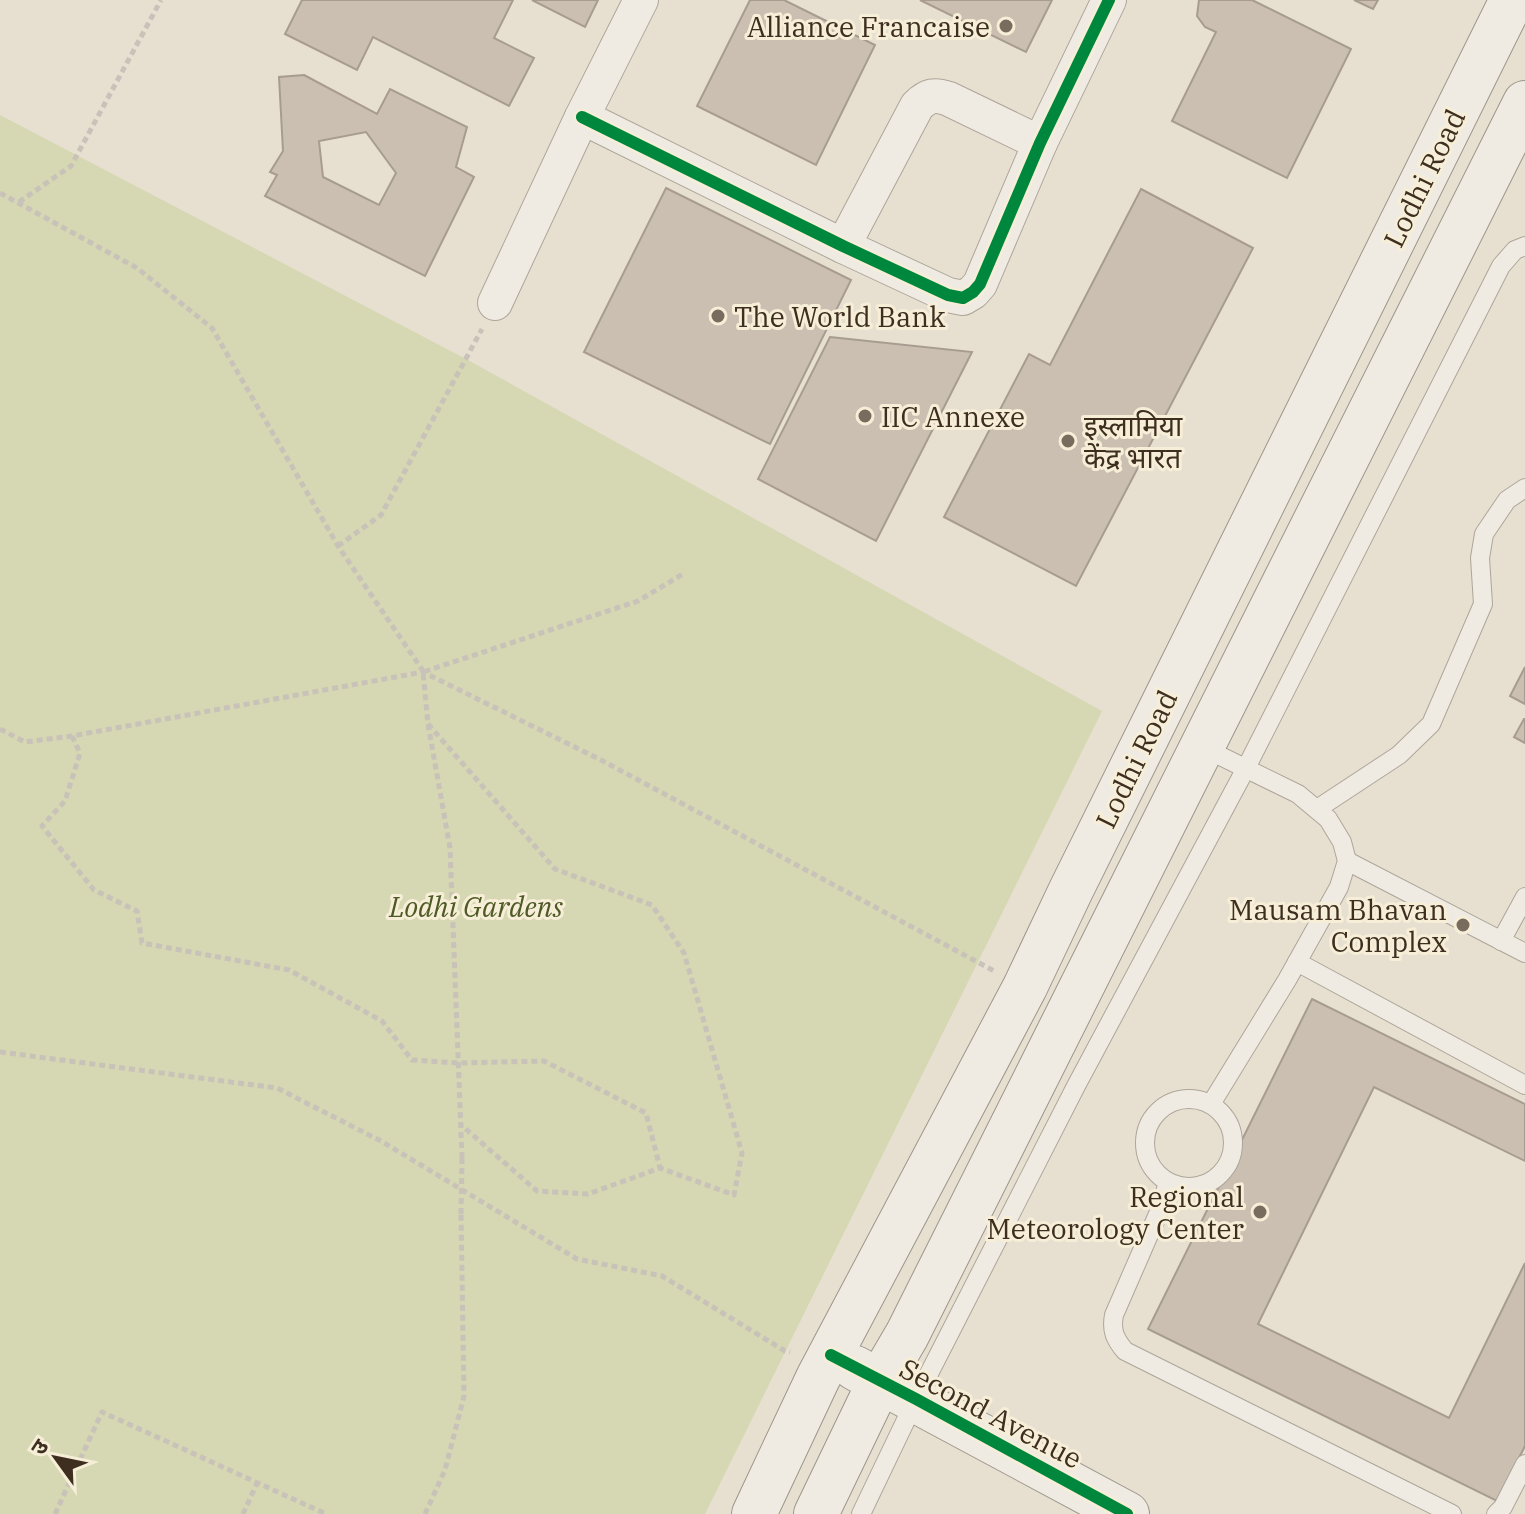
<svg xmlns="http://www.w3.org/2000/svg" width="1525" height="1514" viewBox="0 0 1525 1514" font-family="'IBM Plex Serif','Noto Sans Devanagari',serif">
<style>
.green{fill:#d6d7b3}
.building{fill:#cbbfb2;stroke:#a89c90;stroke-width:2;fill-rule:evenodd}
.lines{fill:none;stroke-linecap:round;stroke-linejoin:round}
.lane-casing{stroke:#ada599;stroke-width:20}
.street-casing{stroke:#ada599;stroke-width:36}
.secondary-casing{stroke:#9c958a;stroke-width:46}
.path{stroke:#c8c2b9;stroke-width:5;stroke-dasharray:6 4;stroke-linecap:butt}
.lane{stroke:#efebe3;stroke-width:18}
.street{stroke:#efebe3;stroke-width:34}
.secondary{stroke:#efebe3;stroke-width:44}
.path-bridge{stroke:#c8c2b9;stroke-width:5;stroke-dasharray:6 4;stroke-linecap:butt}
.cycleway-casing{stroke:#f7eed8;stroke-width:17}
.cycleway{stroke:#00873e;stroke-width:12}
.poi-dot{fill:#786c5e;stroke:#f7eed8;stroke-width:3}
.labels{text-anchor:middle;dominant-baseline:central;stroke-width:6;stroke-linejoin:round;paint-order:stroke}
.poi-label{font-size:28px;fill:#3d2e20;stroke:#f7eed8;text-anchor:end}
.street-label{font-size:28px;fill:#3d2e20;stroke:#f7eed8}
.park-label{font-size:28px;font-style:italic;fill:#4d5a26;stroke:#f7eed8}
</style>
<rect width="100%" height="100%" fill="#e7e0d1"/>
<polygon class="green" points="0,115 466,359 1102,711 705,1514 0,1514"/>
<g class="building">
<polygon points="302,0 513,0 494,38 534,58 509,106 373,37 357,70 285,34"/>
<polygon points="532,0 598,0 585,27"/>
<polygon points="750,0 784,0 875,45 816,165 697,106"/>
<polygon points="920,0 1052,0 1026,52"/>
<polygon points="1199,0 1252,0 1351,49 1287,178 1172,121 1216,32 1205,27 1197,16"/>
<polygon points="1354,0 1378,0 1373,9"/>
<path d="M304,75l73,39 13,-25 77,38 -11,40 18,10 -49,99 -160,-80 12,-21 -7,-3 13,-21 -4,-74zM366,132l30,41 -17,32 -56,-28 -4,-36z"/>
<polygon points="666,188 851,280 770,444 584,352"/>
<polygon points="1141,189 1253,248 1076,586 944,517 1029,354 1050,365"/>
<polygon points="830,337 972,352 876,541 758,479"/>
<polygon points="1525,667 1525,704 1510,696"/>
<polygon points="1524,719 1525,719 1525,743 1514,737"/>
<polygon points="1312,999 1525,1104 1525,1161 1374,1087 1258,1324 1449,1418 1525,1263 1525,1446 1497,1501 1148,1329"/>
</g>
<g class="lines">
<defs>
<g id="lane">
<polyline points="1202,747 1298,794 1328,819 1342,842 1347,861 1339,887 1287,980 1211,1104"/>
<polyline points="1317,809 1399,755 1431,724 1483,604 1480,558 1484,534 1507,500 1525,488"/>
<polyline points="1347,861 1525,953"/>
<polyline points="1501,941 1525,897"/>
<polyline points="1297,962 1525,1085"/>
<circle cx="1189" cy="1143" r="44"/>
<path d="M1168,1183l-10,31 -44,101c-3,16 1,24 11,36l327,163"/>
<polyline points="861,1514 916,1399 1076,1086 1245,770 1501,266 1515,250 1525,246"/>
<polyline points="1496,1514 1503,1507 1525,1464"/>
</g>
<g id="street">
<polyline points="582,117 843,246 948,295 963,298 973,292 980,284 1040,143 1109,0"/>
<path d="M843,246l74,-140c11,-11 18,-12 32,-7l91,44"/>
<polyline points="495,303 582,117 641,0"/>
</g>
<g id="secondary">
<polyline points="855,1368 1127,1514"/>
<polyline points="754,1514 818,1378 1025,987 1071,890 1512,0"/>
<polyline points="816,1514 880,1381 907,1335 1525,103"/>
</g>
</defs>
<use href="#lane" class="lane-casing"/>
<use href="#street" class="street-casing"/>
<use href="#secondary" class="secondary-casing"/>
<g class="path">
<polyline points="0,193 137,268 212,328 338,546 423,671"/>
<polyline points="19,202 71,166 161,0"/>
<polyline points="338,546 381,515 482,329"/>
<polyline points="428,724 555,869 652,905 684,953 742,1153 734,1195 660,1168 588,1194 537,1191 460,1124"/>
<polyline points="0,729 25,742 72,736 423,672 601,760 996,972"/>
<polyline points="72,736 80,753 65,801 42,826 94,890 137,911 142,943 289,970 382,1021 412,1060 458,1063 544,1061 646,1113 660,1168"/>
<polyline points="0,1052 277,1088 381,1141 577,1259 662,1276 785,1351 790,1352"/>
<polyline points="462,1158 450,848 428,724 423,672 638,601 683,574"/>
<polyline points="55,1514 102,1412 326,1514"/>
<polyline points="243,1514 257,1483"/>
<polyline points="425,1514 445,1470 464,1396 461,1214"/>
</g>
<use href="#lane" class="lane"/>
<use href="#street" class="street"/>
<use href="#secondary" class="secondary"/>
<polyline class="path-bridge" points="461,1214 462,1158"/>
<defs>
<g id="cycleway">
<polyline points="582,117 843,246 948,295 963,298 973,292 980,284 1040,143 1109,0"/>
<polyline points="831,1355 916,1399 1127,1514"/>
</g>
</defs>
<use href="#cycleway" class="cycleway-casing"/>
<use href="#cycleway" class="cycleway"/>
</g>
<g class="poi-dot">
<circle cx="1006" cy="26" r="8"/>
<circle cx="718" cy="316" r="8"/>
<circle cx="865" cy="416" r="8"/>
<circle cx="1068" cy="441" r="8"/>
<circle cx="1463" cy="925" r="8"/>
<circle cx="1260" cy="1212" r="8"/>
</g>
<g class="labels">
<g class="poi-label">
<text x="990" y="26">Alliance Francaise</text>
<text x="734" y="316" text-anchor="start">The World Bank</text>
<text x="881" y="416" text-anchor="start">IIC Annexe</text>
<text x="1084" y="425" text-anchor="start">इस्लामिया<tspan x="1084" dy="32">केंद्र भारत</tspan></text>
<text x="1447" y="909">Mausam Bhavan<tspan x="1447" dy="32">Complex</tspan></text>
<text x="1244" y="1196">Regional<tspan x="1244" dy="32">Meteorology Center</tspan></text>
</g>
<g class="street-label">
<text transform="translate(1424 178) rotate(-64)">Lodhi Road</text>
<text transform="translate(1136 759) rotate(-64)">Lodhi Road</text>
<text transform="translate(991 1413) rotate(28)">Second Avenue</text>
</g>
<g class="park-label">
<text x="476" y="906">Lodhi Gardens</text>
</g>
</g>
<g transform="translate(56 1458) rotate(303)" stroke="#f7eed8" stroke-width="6" paint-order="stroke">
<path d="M0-6L14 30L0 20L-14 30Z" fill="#3d2e20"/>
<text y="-12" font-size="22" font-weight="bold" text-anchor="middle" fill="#3d2e20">उ</text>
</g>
</svg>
